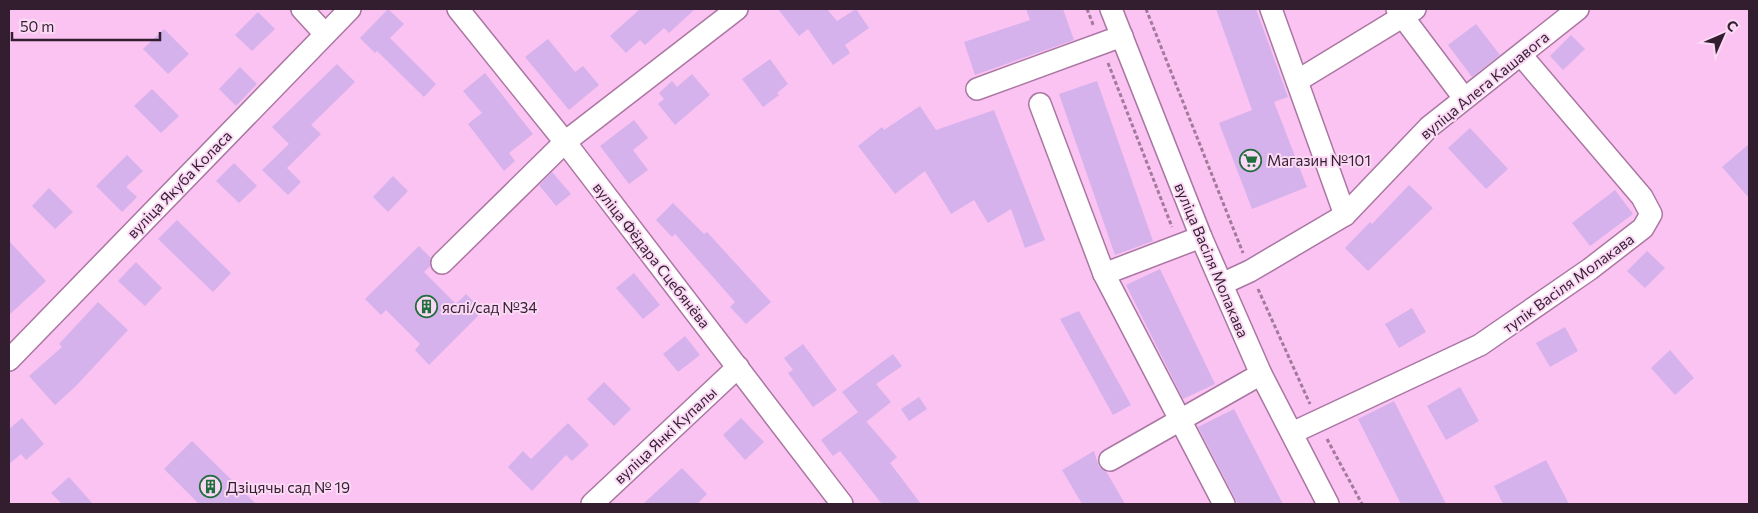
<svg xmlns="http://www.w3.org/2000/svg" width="1758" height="513" viewBox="0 0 1758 513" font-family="Commissioner,sans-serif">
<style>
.building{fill:#d5b2eb}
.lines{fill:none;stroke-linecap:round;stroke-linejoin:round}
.minor-casing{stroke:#aa77a3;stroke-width:24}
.path{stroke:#a27a9c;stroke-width:3;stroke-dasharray:4 2.5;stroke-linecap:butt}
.minor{stroke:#fff;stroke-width:21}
.labels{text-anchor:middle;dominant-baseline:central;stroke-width:4;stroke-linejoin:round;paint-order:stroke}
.street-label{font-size:15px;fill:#331e30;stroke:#fbd9f5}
.poi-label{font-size:15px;fill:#331e30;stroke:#fbd9f5;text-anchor:start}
</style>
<rect width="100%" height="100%" fill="#fbc3f2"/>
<g class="building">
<polygon points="388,9 404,24 390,38 436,84 424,97 377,51 375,53 360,38"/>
<polygon points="640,9 695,9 669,33 664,28 645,45 640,40 626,53 610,36"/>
<polygon points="778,9 827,9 837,21 856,9 869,28 845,45 850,53 833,65 808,29 799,36"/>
<polygon points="1026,9 1063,9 1074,40 975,75 964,42 1030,20"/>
<polygon points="1216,9 1256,9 1288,97 1274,102 1307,187 1252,209 1219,123 1252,110"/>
<polygon points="258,12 275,29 252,51 235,35"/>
<polygon points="1476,24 1500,55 1472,77 1448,45"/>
<polygon points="164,29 189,54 168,74 143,49"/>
<polygon points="1571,35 1585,49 1563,70 1550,56"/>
<polygon points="548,39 575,72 583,66 599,85 569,110 525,57"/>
<polygon points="770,59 788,84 777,93 779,95 763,107 742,79"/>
<polygon points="337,64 355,82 311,125 321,134 287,168 301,182 288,195 262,170 289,144 272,127"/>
<polygon points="240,67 257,84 236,106 219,89"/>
<polygon points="485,73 533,134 509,153 515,161 504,171 468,124 482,113 463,91"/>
<polygon points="692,74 710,95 675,125 658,104 664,99 659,93 672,81 677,87"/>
<polygon points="1097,81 1153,241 1115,255 1059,94"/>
<polygon points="152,89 179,116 161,133 134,106"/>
<polygon points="920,106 936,130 994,110 1045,240 1025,248 1011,209 988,223 974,200 951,214 925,171 895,194 858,146 882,127 884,130"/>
<polygon points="634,120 648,138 633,150 648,170 629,184 600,146"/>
<polygon points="1470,128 1508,169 1486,189 1448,148"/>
<polygon points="1749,144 1749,198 1722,167"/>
<polygon points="127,155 143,171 126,187 137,197 122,212 96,186"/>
<polygon points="234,163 257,186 239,203 216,181"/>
<polygon points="552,172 571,194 556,206 539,185"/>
<polygon points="393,176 408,191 388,212 373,197"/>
<polygon points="1409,185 1433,208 1368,271 1345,248 1370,222 1372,224"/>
<polygon points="49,188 73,212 55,229 32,206"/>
<polygon points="1615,190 1633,214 1590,246 1572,223"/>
<polygon points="673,203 704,234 707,232 771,302 746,324 730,307 735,302 675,234 672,237 656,220"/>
<polygon points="177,220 231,273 213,292 158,239"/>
<polygon points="9,241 46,281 9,315"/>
<polygon points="419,246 431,258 430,266 424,272 456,304 466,294 483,311 429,365 415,350 420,344 386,310 381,315 365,299"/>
<polygon points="1647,251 1665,268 1645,288 1627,271"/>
<polygon points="136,262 162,288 145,306 118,281"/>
<polygon points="1160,269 1215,384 1183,399 1126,285"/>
<polygon points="634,273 660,305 643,319 616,288"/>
<polygon points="98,302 128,330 75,387 55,405 29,376 62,347 59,344"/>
<polygon points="1412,308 1426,332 1399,348 1385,324"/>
<polygon points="1079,311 1131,405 1113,415 1060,319"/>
<polygon points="1565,327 1578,351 1550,367 1536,343"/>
<polygon points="685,336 700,355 678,372 663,354"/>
<polygon points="803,344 837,390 813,407 788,373 793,370 784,358"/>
<polygon points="1670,350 1694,378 1675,395 1651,368"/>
<polygon points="893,354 902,366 876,384 891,402 866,422 842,392"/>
<polygon points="604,382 631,409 614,426 587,399"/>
<polygon points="1460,387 1479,421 1446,440 1427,406"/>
<polygon points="919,397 927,409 909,421 901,409"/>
<polygon points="1394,401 1446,504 1401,504 1358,419"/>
<polygon points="1234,409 1283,504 1238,504 1198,427"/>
<polygon points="858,412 897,457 890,463 921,504 882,504 840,451 833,456 821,440"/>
<polygon points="22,418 44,444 26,460 21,454 9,464 9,429"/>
<polygon points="741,418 764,442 745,460 723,435"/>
<polygon points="568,423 589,445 572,461 566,455 532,491 508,467 523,451 531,459"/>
<polygon points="192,441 256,504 199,504 164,469"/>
<polygon points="1094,451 1099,467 1106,471 1125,504 1082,504 1062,470"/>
<polygon points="1546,460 1569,504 1503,504 1494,486"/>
<polygon points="682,468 707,494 697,504 643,504"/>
<polygon points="69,477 93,504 62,504 51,493"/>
</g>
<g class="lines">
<defs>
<g id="minor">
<polyline points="302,9 325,34"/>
<polyline points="458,9 565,142 842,504"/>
<polyline points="1111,9 1201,237 1261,374 1328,504"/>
<polyline points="1271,9 1345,215"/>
<polyline points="1397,9 1464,98"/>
<polyline points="1297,81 1415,9"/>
<polyline points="977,89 1122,36"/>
<polyline points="1040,104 1104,274 1224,504"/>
<polyline points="442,263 565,142 737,9"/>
<polyline points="1104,274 1201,237"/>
<polyline points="1222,284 1250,271 1345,215 1429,127 1578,9"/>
<polyline points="9,360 350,9"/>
<polyline points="1292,433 1480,345 1590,269 1643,228 1651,214 1642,197 1521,55"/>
<polyline points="1110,460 1261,374"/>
<polyline points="592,504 738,367"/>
</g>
</defs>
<use href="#minor" class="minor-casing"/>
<g class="path">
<polyline points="1087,9 1094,27"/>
<polyline points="1146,9 1243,253"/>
<polyline points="1108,63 1172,227"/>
<polyline points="1258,289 1310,404"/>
<polyline points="1327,439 1362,504"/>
</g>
<use href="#minor" class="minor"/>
</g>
<defs>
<symbol id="supermarket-ring" viewBox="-11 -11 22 22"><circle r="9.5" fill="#fbd9f5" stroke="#206d3d" stroke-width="1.5"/><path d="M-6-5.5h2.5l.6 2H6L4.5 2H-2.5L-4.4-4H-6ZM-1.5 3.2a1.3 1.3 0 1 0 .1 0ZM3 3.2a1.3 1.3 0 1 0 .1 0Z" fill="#206d3d"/></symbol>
<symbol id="building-ring" viewBox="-11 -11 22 22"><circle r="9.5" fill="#fbd9f5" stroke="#206d3d" stroke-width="1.5"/><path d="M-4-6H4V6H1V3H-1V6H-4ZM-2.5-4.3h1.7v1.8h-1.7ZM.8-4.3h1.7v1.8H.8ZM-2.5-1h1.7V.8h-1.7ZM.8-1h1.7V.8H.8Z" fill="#206d3d"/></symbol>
</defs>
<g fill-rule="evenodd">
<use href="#supermarket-ring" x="1238" y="148" width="25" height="25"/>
<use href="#building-ring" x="414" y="294" width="25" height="25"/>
<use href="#building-ring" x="198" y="474" width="25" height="25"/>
</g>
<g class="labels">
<g class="street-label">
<text transform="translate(1484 85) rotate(-39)">вуліца Алега Кашавога</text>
<text transform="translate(179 184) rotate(-46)">вуліца Якуба Коласа</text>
<text transform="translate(652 255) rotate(52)">вуліца Фёдара Сцебянёва</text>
<text transform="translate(1212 260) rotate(67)">вуліца Васіля Молакава</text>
<text transform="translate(1568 283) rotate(-36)">тупік Васіля Молакава</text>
<text transform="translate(665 435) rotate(-43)">вуліца Янкі Купалы</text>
</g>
<g class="poi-label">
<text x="1267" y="160">Магазин №101</text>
<text x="442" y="307">яслі/сад №34</text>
<text x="226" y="487">Дзіцячы сад № 19</text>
</g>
</g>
<rect width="1758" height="513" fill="none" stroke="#331e30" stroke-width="20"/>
<g transform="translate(1723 35) rotate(45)" stroke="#fbd9f5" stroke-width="4" paint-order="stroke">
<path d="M0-4L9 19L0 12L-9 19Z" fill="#331e30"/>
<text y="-8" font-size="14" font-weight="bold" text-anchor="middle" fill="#331e30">С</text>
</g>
<path d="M12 32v8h148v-8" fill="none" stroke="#331e30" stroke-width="2.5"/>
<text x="20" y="32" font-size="15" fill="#331e30" stroke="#fbd9f5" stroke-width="4" paint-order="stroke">50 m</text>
</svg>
